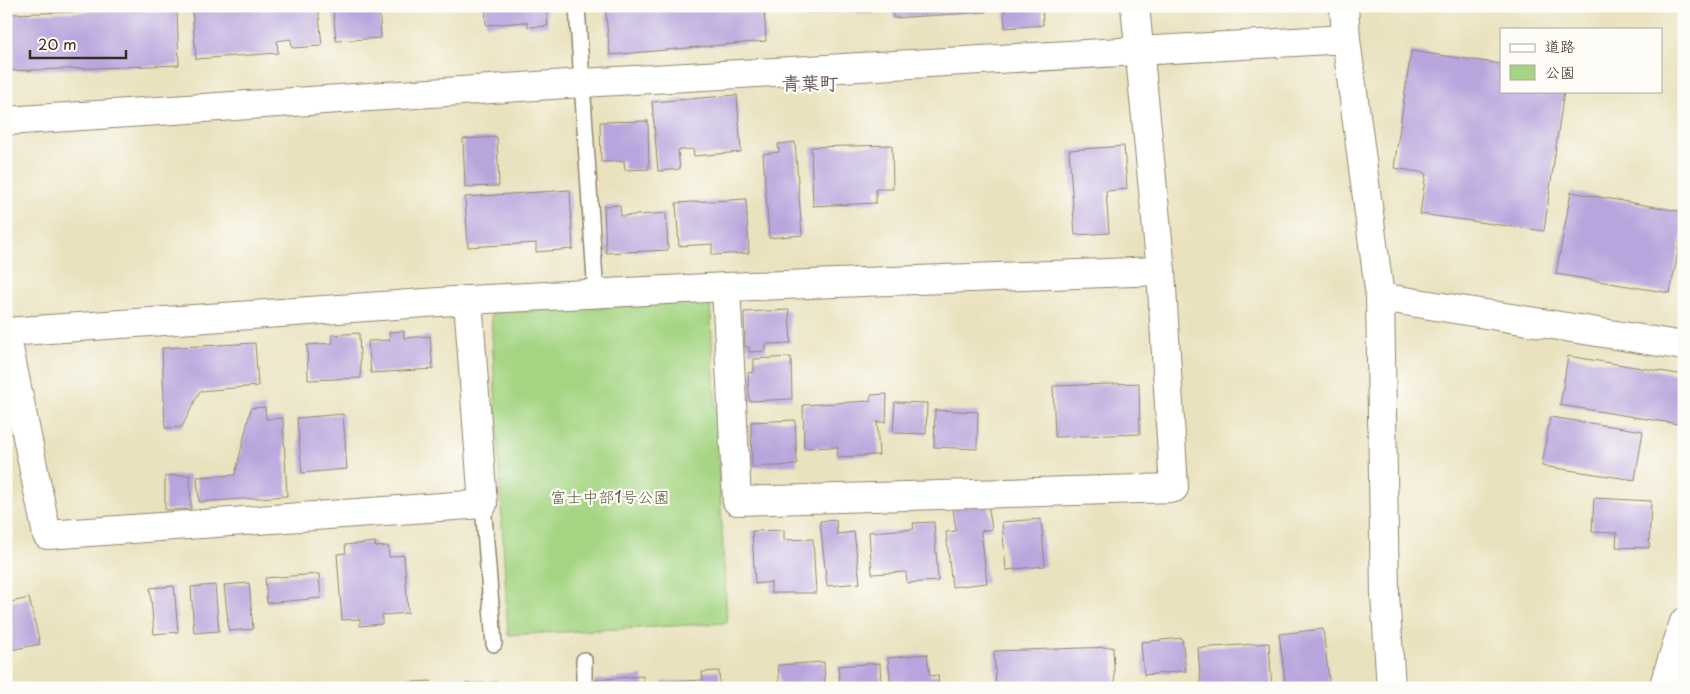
<svg xmlns="http://www.w3.org/2000/svg" width="1690" height="694" viewBox="0 0 1690 694" font-family="'Playpen Sans','Klee One',sans-serif">
<style>
.green{fill:#a5d583;stroke:#708050}
.building{fill:#b8a5dd}
.lines{fill:none;stroke-linecap:round;stroke-linejoin:round}
.lane-casing{stroke:#92866e;stroke-width:18}
.street-casing{stroke:#92866e;stroke-width:30}
.secondary-casing{stroke:#92866e;stroke-width:30}
.lane{stroke:#fff;stroke-width:15}
.street{stroke:#fff;stroke-width:28}
.secondary{stroke:#fff;stroke-width:28}
.labels{text-anchor:middle;dominant-baseline:central;stroke-width:4.5;stroke-linejoin:round;paint-order:stroke}
.park-label{font-size:16px;fill:#5b5d3c;stroke:#fdfcf7}
.quarter-label{font-size:19px;font-weight:bold;fill:#675561;stroke:#fdfcf7}
</style>
<rect width="100%" height="100%" fill="#fdfcf7"/>
<filter id="ink" filterUnits="userSpaceOnUse"><feTurbulence type="fractalNoise" baseFrequency=".02" numOctaves="2"/><feDisplacementMap in="SourceGraphic" scale="10" xChannelSelector="R" yChannelSelector="G"/><feConvolveMatrix kernelMatrix="1 2 1 2 8 2 1 2 1" color-interpolation-filters="sRGB"/></filter>
<filter id="wash" filterUnits="userSpaceOnUse"><feTurbulence type="fractalNoise" baseFrequency=".0096" numOctaves="4" result="noise"/><feDisplacementMap in="SourceGraphic" scale="20" xChannelSelector="R" yChannelSelector="G"/><feGaussianBlur stdDeviation="1.12" result="paint"/><feColorMatrix in="noise" values="0 0 0 0 0 0 0 0 0 0 0 0 0 0 0 0 0 1.4 0 .05"/><feComposite in="paint" operator="in"/></filter>
<g filter="url(#wash)">
<rect width="100%" height="100%" fill="#eae2bf"/>
<polygon class="green" points="710,301 727,623 508,635 491,313"/>
<g id="blocks">
<g class="building">
<polygon points="6,6 10,6 10,14 177,9 179,65 6,71"/>
<polygon points="239,6 318,6 322,46 292,48 291,39 277,41 278,53 196,59 192,10"/>
<polygon points="379,6 381,38 336,41 333,8"/>
<polygon points="485,6 546,6 548,26 528,27 527,22 486,25"/>
<polygon points="605,6 764,6 766,41 610,55"/>
<rect x="805" y="6" width="66" height="6"/>
<polygon points="893,6 986,6 986,12 893,18"/>
<polygon points="1004,6 1042,6 1043,25 1005,28"/>
<polygon points="1411,51 1501,64 1501,91 1564,91 1544,231 1420,214 1426,173 1394,168"/>
<polygon points="737,95 741,152 694,156 693,149 678,150 680,169 658,171 652,102"/>
<polygon points="648,121 649,169 625,170 624,161 601,162 600,122"/>
<polygon points="497,137 499,186 465,187 463,139"/>
<polygon points="795,142 802,235 769,238 763,154 779,152 778,144"/>
<polygon points="892,145 893,189 876,189 876,203 813,206 811,147"/>
<polygon points="1124,146 1127,189 1106,191 1109,233 1075,235 1069,150"/>
<polygon points="570,190 573,249 536,252 536,243 468,247 465,197"/>
<polygon points="1571,192 1684,212 1684,238 1681,237 1670,293 1556,274"/>
<polygon points="746,199 749,253 712,255 712,244 679,246 676,203"/>
<polygon points="620,205 621,216 666,213 668,250 606,253 604,206"/>
<polygon points="789,310 791,343 766,344 766,351 749,352 749,347 745,347 744,312"/>
<polygon points="404,331 404,338 430,336 433,369 371,373 368,341 390,340 389,332"/>
<polygon points="359,333 361,378 308,380 307,345 333,343 332,335"/>
<polygon points="255,343 258,386 200,391 182,427 165,428 162,348"/>
<polygon points="1568,356 1684,375 1684,425 1560,405"/>
<polygon points="791,357 792,399 749,401 748,373 754,372 754,359"/>
<polygon points="1139,383 1140,434 1055,437 1053,386"/>
<polygon points="887,394 886,422 877,422 879,455 837,457 838,447 804,448 803,405 870,401 871,395"/>
<polygon points="895,402 927,403 926,434 893,433"/>
<polygon points="265,407 266,419 283,418 287,496 199,502 197,477 235,475 251,408"/>
<polygon points="935,410 978,412 977,449 934,447"/>
<polygon points="343,414 347,469 302,473 297,418"/>
<polygon points="1550,417 1643,431 1635,480 1542,466"/>
<polygon points="795,420 797,465 752,467 751,422"/>
<polygon points="190,475 191,509 165,510 165,476"/>
<polygon points="1594,498 1651,501 1649,548 1616,547 1617,533 1592,532"/>
<polygon points="988,504 992,529 981,531 987,583 952,587 946,532 956,531 953,508"/>
<polygon points="1041,519 1045,566 1006,570 1002,522"/>
<polygon points="836,520 837,534 854,532 860,583 827,586 820,521"/>
<polygon points="934,522 938,581 907,583 906,572 872,574 869,532 914,529 913,523"/>
<polygon points="784,530 784,540 813,539 816,593 771,593 771,582 755,584 752,531"/>
<polygon points="376,542 375,547 388,546 389,557 404,555 408,613 382,615 382,624 360,626 360,619 342,620 337,554 346,553 345,545"/>
<polygon points="319,574 321,598 267,603 265,578"/>
<polygon points="249,583 253,629 229,631 224,585"/>
<polygon points="215,585 219,631 194,633 191,587"/>
<polygon points="174,586 178,632 154,634 150,588"/>
<polygon points="29,598 40,644 6,651 6,603"/>
<polygon points="1323,629 1330,688 1286,688 1279,634"/>
<polygon points="1182,638 1186,671 1144,675 1141,642"/>
<polygon points="1269,643 1272,688 1201,688 1198,648"/>
<polygon points="1113,647 1115,688 996,688 994,651"/>
<polygon points="927,654 930,676 938,675 939,688 891,688 888,658"/>
<polygon points="824,662 825,688 780,688 778,665"/>
<polygon points="880,663 881,688 840,688 838,666"/>
<polygon points="719,671 720,688 662,688 662,682 703,680 702,672"/>
<polygon points="643,676 644,688 594,688 594,680"/>
<polygon points="431,681 431,688 377,688 377,684"/>
<polygon points="498,682 498,688 441,688 441,685"/>
</g>
</g>
</g>
<g filter="url(#ink)">
<use href="#blocks" fill-opacity="0" stroke="#92866e" stroke-width="1"/>
<g class="lines">
<defs>
<g id="lane">
<polyline points="577,6 596,295"/>
<polyline points="483,504 494,644"/>
<polyline points="584,660 584,688"/>
</g>
<g id="street">
<polyline points="6,121 582,83 1346,39"/>
<polyline points="726,287 737,501 1174,488 1161,271 1135,6"/>
<polyline points="1380,297 1684,346"/>
<polyline points="6,332 468,300 726,287 1161,271"/>
<polyline points="6,333 47,535 483,504 468,300"/>
</g>
<g id="secondary">
<polyline points="1344,6 1346,39 1380,297 1385,594 1391,688"/>
<polyline points="1663,688 1684,622"/>
</g>
</defs>
<use href="#lane" class="lane-casing"/>
<use href="#street" class="street-casing"/>
<use href="#secondary" class="secondary-casing"/>
<use href="#lane" class="lane"/>
<use href="#street" class="street"/>
<use href="#secondary" class="secondary"/>
</g>
</g>
<g class="labels">
<g class="park-label">
<text x="610" y="496">富士中部1号公園</text>
</g>
<g class="quarter-label">
<text x="810" y="82">青葉町</text>
</g>
</g>
<rect width="1690" height="694" fill="none" stroke="#fdfcf7" stroke-width="25"/>
<rect x="1500" y="28" width="162" height="65" fill="#fdfcf7" stroke="#afa8a0"/>
<rect x="1510" y="44" width="25" height="8" fill="#ffffff" stroke="#afa8a0"/>
<text x="1545" y="52" font-size="15" fill="#3b2a1e">道路</text>
<rect x="1510" y="65" width="25" height="15" fill="#a5d583" stroke="#afa8a0"/>
<text x="1545" y="78" font-size="15" fill="#3b2a1e">公園</text>
<path d="M30 50v8h96v-8" fill="none" stroke="#3b2a1e" stroke-width="2.5"/>
<text x="38" y="50" font-size="15" fill="#3b2a1e" stroke="#fdfcf7" stroke-width="4" paint-order="stroke">20 m</text>
</svg>
